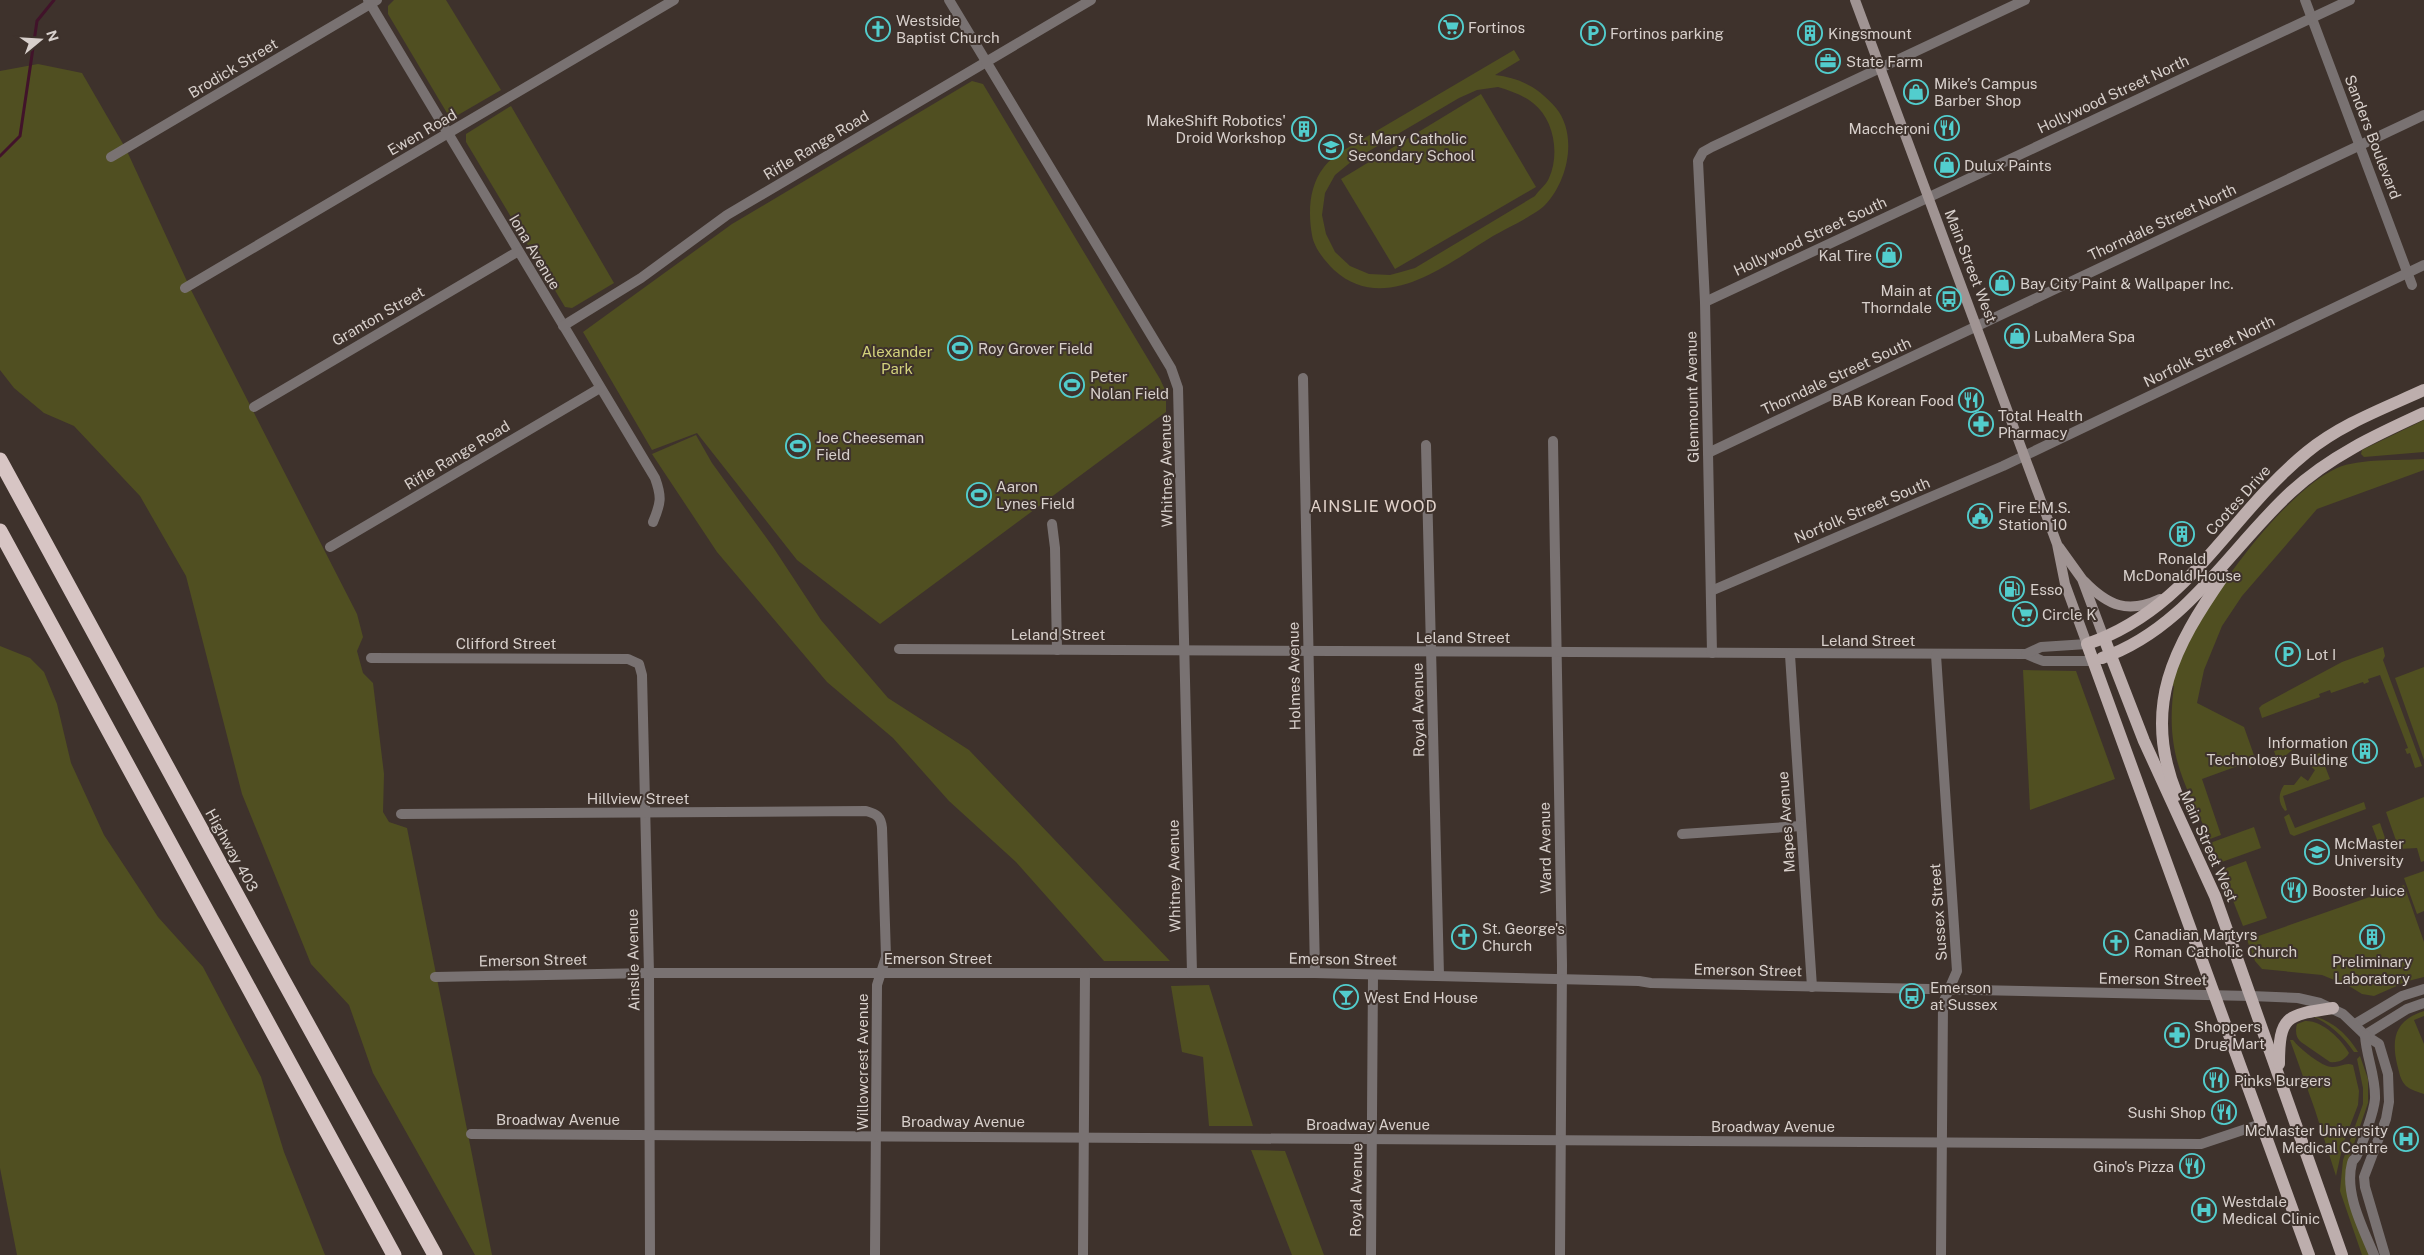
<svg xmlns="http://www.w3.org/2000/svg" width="2424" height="1255" viewBox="0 0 2424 1255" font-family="'Public Sans',sans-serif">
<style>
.green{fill:#504f21;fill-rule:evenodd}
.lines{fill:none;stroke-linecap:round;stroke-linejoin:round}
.stream{stroke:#41132a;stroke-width:3}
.minor{stroke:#797272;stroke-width:10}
.tertiary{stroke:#797272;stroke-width:10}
.secondary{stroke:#a09493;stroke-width:10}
.primary{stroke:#bdaead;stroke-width:12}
.motorway{stroke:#d7c5c4;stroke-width:15}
.labels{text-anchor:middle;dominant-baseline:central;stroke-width:4;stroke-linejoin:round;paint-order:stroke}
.poi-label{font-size:15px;fill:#d8d0cc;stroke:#3e322c;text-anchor:start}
.street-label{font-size:15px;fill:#d8d0cc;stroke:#3e322c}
.park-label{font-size:15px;fill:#d2d17c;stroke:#3e322c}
.neighbourhood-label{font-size:16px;letter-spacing:1px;fill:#e3d4cc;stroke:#3e322c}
</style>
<rect width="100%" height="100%" fill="#3e322c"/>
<g class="green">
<polygon points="394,0 446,0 501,90 458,115 447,113 388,14 388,6"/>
<path d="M1514,50l6,10 -25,15c26,3 44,13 61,33 22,27 12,73 -11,97 -10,10 -38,23 -52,31 -46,28 -108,80 -159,34 -9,-9 -20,-22 -22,-35 -4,-23 -3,-49 12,-68 5,-7 14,-12 20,-17zM1498,87c13,4 25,8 35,16 21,16 27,51 16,75 -2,6 -10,12 -14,18l-120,72 -14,4 -11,3 -21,-1 -19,-8 -15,-14 -9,-18 -4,-19 3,-22 10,-18 17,-14 107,-63 18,-8z"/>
<polygon points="38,64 82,73 126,149 191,290 357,614 363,637 357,651 363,673 373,683 384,774 383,812 389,822 407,828 492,1255 475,1255 373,1073 349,1005 311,964 242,794 186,576 140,496 74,426 44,413 14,388 0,370 0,71"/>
<polygon points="972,81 983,84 1160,379 1166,392 1166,412 880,624 797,560 697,433 652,450 583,332 732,224"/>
<polygon points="1481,94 1536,187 1395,269 1341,179"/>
<polygon points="511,106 614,283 572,308 565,307 466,142 466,134"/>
<polygon points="2424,420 2424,452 2364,457 2361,454 2362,450"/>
<polygon points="696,435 712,463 773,547 821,620 888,698 969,750 1170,961 1104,961 1016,862 949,801 893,738 827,682 717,552 652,454"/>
<path d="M2424,459v11l-107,39 -75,87 -20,30 -18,44 -7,33 47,24 11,31 -4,11 -5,-6 -44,16 19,56 -11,4c-27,-58 -45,-87 -36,-153l-3,-1c15,-61 108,-191 166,-217 23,-10 62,-7 87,-9z"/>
<polygon points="0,646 30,658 44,672 57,704 71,763 104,835 158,917 203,967 261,1077 284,1152 325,1255 17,1255 0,1168"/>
<polygon points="2383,647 2385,656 2383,660 2422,766 2415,768 2410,753 2407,754 2405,749 2408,748 2380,675 2368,679 2369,682 2364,684 2363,682 2331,693 2330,690 2319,694 2320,697 2262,718 2259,708 2262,705 2342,662"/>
<polygon points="2424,667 2424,760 2395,678"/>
<polygon points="2023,670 2076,671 2115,779 2030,810"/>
<polygon points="2299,744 2285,756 2276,757 2274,751"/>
<path d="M2320,753l10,26 -47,17 4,14 -2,1c-7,-8 -7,-17 -1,-26h10l7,-9 7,5 7,-11 -6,-5v-9z"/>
<polygon points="2424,797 2424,861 2421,862 2417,848 2399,849 2386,812"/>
<polygon points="2364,802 2366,809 2294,836 2290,834 2284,817 2289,814 2295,828"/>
<polygon points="2380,823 2387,844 2380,847 2372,826"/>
<polygon points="2254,827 2261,848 2219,863 2210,843"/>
<polygon points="2246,861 2267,918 2243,926 2221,870"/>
<polygon points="2424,871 2424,911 2417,914 2404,878"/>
<polygon points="2404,885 2424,942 2424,977 2408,981 2374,996 2362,994 2349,986 2322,975 2262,969 2255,961 2247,940"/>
<polygon points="1209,985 1253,1126 1209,1126 1203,1057 1182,1052 1171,986"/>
<path d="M2424,1011v5l-10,4 10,24v50c-6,-2 -13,-4 -18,-8 -6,-6 -7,-15 -9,-22 -6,-27 -1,-44 27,-53z"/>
<path d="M2312,1016c20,4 36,19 46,36h-4c-10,-15 -25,-29 -42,-36z"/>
<path d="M2305,1021c17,-1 36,18 44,32 -4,7 -11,10 -19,9l-29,-20c-5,-4 -6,-11 -4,-18z"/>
<path d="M2290,1040h3c6,8 30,28 40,27 8,0 13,-5 20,-2l6,26 -1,14 -15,39 -7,32 -21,-66z"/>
<polygon points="2360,1056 2368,1079 2368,1103 2348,1161 2371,1255 2362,1255 2340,1191 2343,1160 2363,1104 2363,1088 2357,1059"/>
<polygon points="1251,1150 1285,1151 1324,1255 1292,1255"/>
</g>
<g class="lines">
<polyline class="stream" points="0,156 20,136 37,21 54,0"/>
<g class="minor">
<path d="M368,0l287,478c7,19 6,25 -2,44"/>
<polyline points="2305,0 2412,285"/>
<polyline points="111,157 377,0"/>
<polyline points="185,288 674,0"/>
<polyline points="1705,302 2350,0"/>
<polyline points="563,326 641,278 727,215 1091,0"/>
<polyline points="1303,378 1315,973"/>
<polyline points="254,407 517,252"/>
<polyline points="1553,441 1562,965 1560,1255"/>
<polyline points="1426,445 1439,975"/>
<polyline points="1708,453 2424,115"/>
<polyline points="1052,524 1055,548 1057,650"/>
<polyline points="330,547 600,388"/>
<polyline points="1711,591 2003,466 2424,265"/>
<polyline points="899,649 2026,654 2043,661 2093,661"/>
<polyline points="1712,653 1705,302 1698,161 1703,152 1712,147 2025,0"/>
<polyline points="2026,654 2041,647 2087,644"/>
<polyline points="1790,655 1812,987"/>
<polyline points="1936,655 1957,971 1943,1003 1941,1255"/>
<polyline points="371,658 628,659 639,664 642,675 649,973 650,1255"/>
<path d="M401,814l465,-3c11,3 15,6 16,17l4,129 -9,28 -2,270"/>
<polyline points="1682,834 1801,826"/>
<polyline points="435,977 649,973 1192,973"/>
<polyline points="2355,1024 2402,996 2424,989"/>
<polyline points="2365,1035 2407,1009 2424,1003"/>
<polyline points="471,1134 2201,1144 2261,1124"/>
<polyline points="1083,1255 1085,973"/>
<polyline points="1371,1255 1373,975"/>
</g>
<g class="tertiary">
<polyline points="949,0 1171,368 1178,388 1192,973 1315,973 1639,981 1651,983 2251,996 2298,998 2320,1003 2343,1014 2365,1035 2379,1044 2388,1074 2389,1102 2386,1119 2364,1177 2365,1187 2385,1255"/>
<path d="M2365,1035c1,22 11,41 10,64 -1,12 -13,47 -19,58 -3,5 -2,0 -4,6 -8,30 11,65 22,92"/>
</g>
<g class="secondary">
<polyline points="1855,0 2057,544 2065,584 2087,644"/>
<polyline points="2059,547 2082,579 2104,638"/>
<path d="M2084,581c24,25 44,33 76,18"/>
</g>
<g class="primary">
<polyline points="2104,638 2144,741 2215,896 2342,1255"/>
<path d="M2102,658c84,-29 127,-109 189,-166 39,-36 85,-57 133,-79"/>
<path d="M2177,795c-36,-88 -3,-148 47,-220"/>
<path d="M2279,1064c0,-49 8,-49 54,-56"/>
<path d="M2309,1255l-222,-611c103,-35 141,-128 220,-192 34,-28 78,-44 117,-62"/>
</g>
<g class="motorway">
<polyline points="0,460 282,978 435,1255"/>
<polyline points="0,531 394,1255"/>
</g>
</g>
<defs>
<symbol id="supermarket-ring" viewBox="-11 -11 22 22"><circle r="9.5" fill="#3e322c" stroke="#52cdcd" stroke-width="1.5"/><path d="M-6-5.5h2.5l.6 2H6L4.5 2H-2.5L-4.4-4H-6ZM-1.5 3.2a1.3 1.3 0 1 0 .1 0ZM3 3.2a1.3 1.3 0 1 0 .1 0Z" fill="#52cdcd"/></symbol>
<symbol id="church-ring" viewBox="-11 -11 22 22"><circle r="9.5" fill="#3e322c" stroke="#52cdcd" stroke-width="1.5"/><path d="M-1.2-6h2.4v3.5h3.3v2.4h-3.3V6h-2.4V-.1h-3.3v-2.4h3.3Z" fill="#52cdcd"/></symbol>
<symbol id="parking-ring" viewBox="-11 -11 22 22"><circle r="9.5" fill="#3e322c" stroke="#52cdcd" stroke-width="1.5"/><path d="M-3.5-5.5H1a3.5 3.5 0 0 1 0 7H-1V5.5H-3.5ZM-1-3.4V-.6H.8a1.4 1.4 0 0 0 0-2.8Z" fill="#52cdcd"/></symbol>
<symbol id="building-ring" viewBox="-11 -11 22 22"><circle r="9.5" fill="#3e322c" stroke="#52cdcd" stroke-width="1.5"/><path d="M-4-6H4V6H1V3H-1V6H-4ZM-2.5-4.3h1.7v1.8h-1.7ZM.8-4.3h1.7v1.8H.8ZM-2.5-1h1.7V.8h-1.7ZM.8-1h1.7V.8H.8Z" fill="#52cdcd"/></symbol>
<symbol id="office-ring" viewBox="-11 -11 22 22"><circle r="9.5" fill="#3e322c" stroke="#52cdcd" stroke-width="1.5"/><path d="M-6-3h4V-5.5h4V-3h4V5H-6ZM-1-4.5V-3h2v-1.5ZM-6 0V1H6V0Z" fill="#52cdcd"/></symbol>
<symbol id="shop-ring" viewBox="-11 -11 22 22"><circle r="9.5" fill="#3e322c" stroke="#52cdcd" stroke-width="1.5"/><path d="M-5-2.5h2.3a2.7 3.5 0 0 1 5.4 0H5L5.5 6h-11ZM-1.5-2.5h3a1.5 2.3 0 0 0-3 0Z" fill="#52cdcd"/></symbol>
<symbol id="restaurant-ring" viewBox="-11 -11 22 22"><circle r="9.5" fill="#3e322c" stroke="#52cdcd" stroke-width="1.5"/><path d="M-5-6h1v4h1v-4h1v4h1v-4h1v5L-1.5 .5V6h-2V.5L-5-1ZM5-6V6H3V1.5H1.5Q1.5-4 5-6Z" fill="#52cdcd"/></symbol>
<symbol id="school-ring" viewBox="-11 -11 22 22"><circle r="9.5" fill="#3e322c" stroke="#52cdcd" stroke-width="1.5"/><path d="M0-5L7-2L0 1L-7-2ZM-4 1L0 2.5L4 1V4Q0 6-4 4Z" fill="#52cdcd"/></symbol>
<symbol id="bus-ring" viewBox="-11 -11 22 22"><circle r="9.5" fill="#3e322c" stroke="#52cdcd" stroke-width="1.5"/><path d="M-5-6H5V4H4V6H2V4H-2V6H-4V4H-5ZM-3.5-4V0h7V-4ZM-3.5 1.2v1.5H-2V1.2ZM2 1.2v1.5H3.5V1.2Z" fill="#52cdcd"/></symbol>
<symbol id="stadium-ring" viewBox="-11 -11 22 22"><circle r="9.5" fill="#3e322c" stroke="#52cdcd" stroke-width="1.5"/><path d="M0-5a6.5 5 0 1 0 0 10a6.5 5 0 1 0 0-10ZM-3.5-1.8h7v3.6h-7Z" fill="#52cdcd"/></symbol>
<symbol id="pharmacy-ring" viewBox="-11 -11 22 22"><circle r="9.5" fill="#3e322c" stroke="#52cdcd" stroke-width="1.5"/><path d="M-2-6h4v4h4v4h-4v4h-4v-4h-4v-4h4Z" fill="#52cdcd"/></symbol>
<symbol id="civic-ring" viewBox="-11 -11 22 22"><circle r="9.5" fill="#3e322c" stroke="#52cdcd" stroke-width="1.5"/><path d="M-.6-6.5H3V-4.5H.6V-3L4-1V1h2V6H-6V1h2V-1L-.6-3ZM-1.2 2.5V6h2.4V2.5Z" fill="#52cdcd"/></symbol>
<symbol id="fuel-ring" viewBox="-11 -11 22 22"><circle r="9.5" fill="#3e322c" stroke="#52cdcd" stroke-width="1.5"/><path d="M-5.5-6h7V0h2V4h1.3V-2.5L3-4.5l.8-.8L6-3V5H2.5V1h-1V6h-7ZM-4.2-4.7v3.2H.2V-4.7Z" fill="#52cdcd"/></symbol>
<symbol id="university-ring" viewBox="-11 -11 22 22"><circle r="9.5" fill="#3e322c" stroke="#52cdcd" stroke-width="1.5"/><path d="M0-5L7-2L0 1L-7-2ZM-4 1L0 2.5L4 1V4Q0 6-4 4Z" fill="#52cdcd"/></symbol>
<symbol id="bar-ring" viewBox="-11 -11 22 22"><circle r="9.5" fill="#3e322c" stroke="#52cdcd" stroke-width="1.5"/><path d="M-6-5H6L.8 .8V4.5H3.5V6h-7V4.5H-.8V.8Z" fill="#52cdcd"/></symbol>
<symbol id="hospital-ring" viewBox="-11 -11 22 22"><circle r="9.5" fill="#3e322c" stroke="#52cdcd" stroke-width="1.5"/><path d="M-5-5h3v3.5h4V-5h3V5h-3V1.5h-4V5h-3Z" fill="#52cdcd"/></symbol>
</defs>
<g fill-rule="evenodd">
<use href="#supermarket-ring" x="1437" y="13" width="28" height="28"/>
<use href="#church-ring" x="864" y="15" width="28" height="28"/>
<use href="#parking-ring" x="1579" y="19" width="28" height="28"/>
<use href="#building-ring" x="1796" y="19" width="28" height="28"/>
<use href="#office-ring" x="1814" y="47" width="28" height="28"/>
<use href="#shop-ring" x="1902" y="78" width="28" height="28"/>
<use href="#restaurant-ring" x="1933" y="114" width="28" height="28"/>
<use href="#building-ring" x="1290" y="115" width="28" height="28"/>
<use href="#school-ring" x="1317" y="133" width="28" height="28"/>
<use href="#shop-ring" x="1933" y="151" width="28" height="28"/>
<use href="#shop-ring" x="1875" y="241" width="28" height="28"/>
<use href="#shop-ring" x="1988" y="269" width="28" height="28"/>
<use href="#bus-ring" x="1935" y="285" width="28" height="28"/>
<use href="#shop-ring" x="2003" y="322" width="28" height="28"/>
<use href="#stadium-ring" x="946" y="334" width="28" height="28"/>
<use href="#stadium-ring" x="1058" y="371" width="28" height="28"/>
<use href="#restaurant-ring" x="1957" y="386" width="28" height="28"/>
<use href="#pharmacy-ring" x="1967" y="410" width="28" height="28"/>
<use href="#stadium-ring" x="784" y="432" width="28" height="28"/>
<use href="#stadium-ring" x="965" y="481" width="28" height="28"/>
<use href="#civic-ring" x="1966" y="502" width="28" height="28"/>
<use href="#building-ring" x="2168" y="520" width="28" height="28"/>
<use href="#fuel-ring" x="1998" y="575" width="28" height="28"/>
<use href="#supermarket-ring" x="2011" y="600" width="28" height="28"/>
<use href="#parking-ring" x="2274" y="640" width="28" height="28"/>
<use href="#building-ring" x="2351" y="737" width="28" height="28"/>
<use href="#university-ring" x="2303" y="838" width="28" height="28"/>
<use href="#restaurant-ring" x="2280" y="876" width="28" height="28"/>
<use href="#church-ring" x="1450" y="923" width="28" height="28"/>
<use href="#building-ring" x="2358" y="923" width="28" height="28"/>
<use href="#church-ring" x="2102" y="929" width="28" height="28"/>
<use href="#bus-ring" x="1898" y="982" width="28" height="28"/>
<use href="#bar-ring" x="1332" y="983" width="28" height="28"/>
<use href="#pharmacy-ring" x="2163" y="1021" width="28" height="28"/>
<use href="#restaurant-ring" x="2202" y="1066" width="28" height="28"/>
<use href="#restaurant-ring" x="2210" y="1098" width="28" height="28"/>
<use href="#hospital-ring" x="2392" y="1125" width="28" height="28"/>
<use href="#restaurant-ring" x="2178" y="1152" width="28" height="28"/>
<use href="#hospital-ring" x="2190" y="1196" width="28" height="28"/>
</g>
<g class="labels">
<g class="poi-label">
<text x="896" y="20">Westside<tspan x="896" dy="17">Baptist Church</tspan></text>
<text x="1468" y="27">Fortinos</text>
<text x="1610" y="33">Fortinos parking</text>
<text x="1828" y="33">Kingsmount</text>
<text x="1846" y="61">State Farm</text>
<text x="1934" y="83">Mike’s Campus<tspan x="1934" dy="17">Barber Shop</tspan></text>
<text x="1286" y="120" text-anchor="end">MakeShift Robotics'<tspan x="1286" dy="17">Droid Workshop</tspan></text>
<text x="1930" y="128" text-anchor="end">Maccheroni</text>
<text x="1348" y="138">St. Mary Catholic<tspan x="1348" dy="17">Secondary School</tspan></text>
<text x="1964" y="165">Dulux Paints</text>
<text x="1872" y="255" text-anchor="end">Kal Tire</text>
<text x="2020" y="283">Bay City Paint &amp; Wallpaper Inc.</text>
<text x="1932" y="290" text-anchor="end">Main at<tspan x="1932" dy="17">Thorndale</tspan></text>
<text x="2034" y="336">LubaMera Spa</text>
<text x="978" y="348">Roy Grover Field</text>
<text x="1090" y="376">Peter<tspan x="1090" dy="17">Nolan Field</tspan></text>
<text x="1954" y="400" text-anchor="end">BAB Korean Food</text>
<text x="1998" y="415">Total Health<tspan x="1998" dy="17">Pharmacy</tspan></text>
<text x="816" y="437">Joe Cheeseman<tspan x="816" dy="17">Field</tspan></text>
<text x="996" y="486">Aaron<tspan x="996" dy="17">Lynes Field</tspan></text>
<text x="1998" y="507">Fire E.M.S.<tspan x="1998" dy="17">Station 10</tspan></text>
<text x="2182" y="558" text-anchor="middle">Ronald<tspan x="2182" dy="17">McDonald House</tspan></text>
<text x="2030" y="589">Esso</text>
<text x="2042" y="614">Circle K</text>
<text x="2306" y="654">Lot I</text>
<text x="2348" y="742" text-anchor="end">Information<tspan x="2348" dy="17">Technology Building</tspan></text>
<text x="2334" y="843">McMaster<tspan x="2334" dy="17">University</tspan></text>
<text x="2312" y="890">Booster Juice</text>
<text x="1482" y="928">St. George's<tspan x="1482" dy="17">Church</tspan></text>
<text x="2134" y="934">Canadian Martyrs<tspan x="2134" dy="17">Roman Catholic Church</tspan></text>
<text x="2372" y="961" text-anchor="middle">Preliminary<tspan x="2372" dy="17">Laboratory</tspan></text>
<text x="1930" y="987">Emerson<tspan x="1930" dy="17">at Sussex</tspan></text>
<text x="1364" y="997">West End House</text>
<text x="2194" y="1026">Shoppers<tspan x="2194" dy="17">Drug Mart</tspan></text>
<text x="2234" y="1080">Pinks Burgers</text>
<text x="2206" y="1112" text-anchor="end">Sushi Shop</text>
<text x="2388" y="1130" text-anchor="end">McMaster University<tspan x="2388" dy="17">Medical Centre</tspan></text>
<text x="2174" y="1166" text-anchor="end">Gino's Pizza</text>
<text x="2222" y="1201">Westdale<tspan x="2222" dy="17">Medical Clinic</tspan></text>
</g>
<g class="street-label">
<text transform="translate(233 68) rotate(-31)">Brodick Street</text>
<text transform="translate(2113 94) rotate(-25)">Hollywood Street North</text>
<text transform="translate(422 132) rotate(-30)">Ewen Road</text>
<text transform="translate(2373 137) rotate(69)">Sanders Boulevard</text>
<text transform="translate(816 145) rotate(-31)">Rifle Range Road</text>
<text transform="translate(2162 222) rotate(-25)">Thorndale Street North</text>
<text transform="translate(1810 236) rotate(-25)">Hollywood Street South</text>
<text transform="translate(535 252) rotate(59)">Iona Avenue</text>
<text transform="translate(1971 266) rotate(69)">Main Street West</text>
<text transform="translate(378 316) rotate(-30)">Granton Street</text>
<text transform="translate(2209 351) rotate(-26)">Norfolk Street North</text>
<text transform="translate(1836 376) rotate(-25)">Thorndale Street South</text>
<text transform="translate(1692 397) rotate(-91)">Glenmount Avenue</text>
<text transform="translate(457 455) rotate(-31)">Rifle Range Road</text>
<text transform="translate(1166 471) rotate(-91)">Whitney Avenue</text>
<text transform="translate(2238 500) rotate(-48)">Cootes Drive</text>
<text transform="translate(1862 510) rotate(-23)">Norfolk Street South</text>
<text x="1058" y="634">Leland Street</text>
<text x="1463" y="637">Leland Street</text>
<text x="1868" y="640">Leland Street</text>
<text x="506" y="643">Clifford Street</text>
<text transform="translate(1294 676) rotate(-91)">Holmes Avenue</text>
<text transform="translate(1418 710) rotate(-91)">Royal Avenue</text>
<text x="638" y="798">Hillview Street</text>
<text transform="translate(1786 822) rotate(-94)">Mapes Avenue</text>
<text transform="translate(2209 846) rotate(66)">Main Street West</text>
<text transform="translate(1545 848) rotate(-91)">Ward Avenue</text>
<text transform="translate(232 850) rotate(61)">Highway 403</text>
<text transform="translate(1174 876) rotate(-91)">Whitney Avenue</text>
<text transform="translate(1938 912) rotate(-94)">Sussex Street</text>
<text x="938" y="958">Emerson Street</text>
<text transform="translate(1343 959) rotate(1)">Emerson Street</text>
<text transform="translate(533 960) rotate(-1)">Emerson Street</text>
<text transform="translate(633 960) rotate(-91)">Ainslie Avenue</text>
<text transform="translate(1748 970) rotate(1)">Emerson Street</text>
<text transform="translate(2153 979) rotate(1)">Emerson Street</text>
<text transform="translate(862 1062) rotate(-90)">Willowcrest Avenue</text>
<text x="558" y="1119">Broadway Avenue</text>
<text x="963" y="1121">Broadway Avenue</text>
<text x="1368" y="1124">Broadway Avenue</text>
<text x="1773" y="1126">Broadway Avenue</text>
<text transform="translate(1356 1190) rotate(-89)">Royal Avenue</text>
</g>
<g class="park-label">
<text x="897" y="351">Alexander<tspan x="897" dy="17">Park</tspan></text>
</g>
<g class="neighbourhood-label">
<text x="1374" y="506">AINSLIE WOOD</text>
</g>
</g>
<g transform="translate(40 40) rotate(72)" stroke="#3e322c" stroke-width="4" paint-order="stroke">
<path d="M0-4L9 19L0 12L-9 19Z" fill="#d8d0cc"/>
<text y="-8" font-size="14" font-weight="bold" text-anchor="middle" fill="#d8d0cc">N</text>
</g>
</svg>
